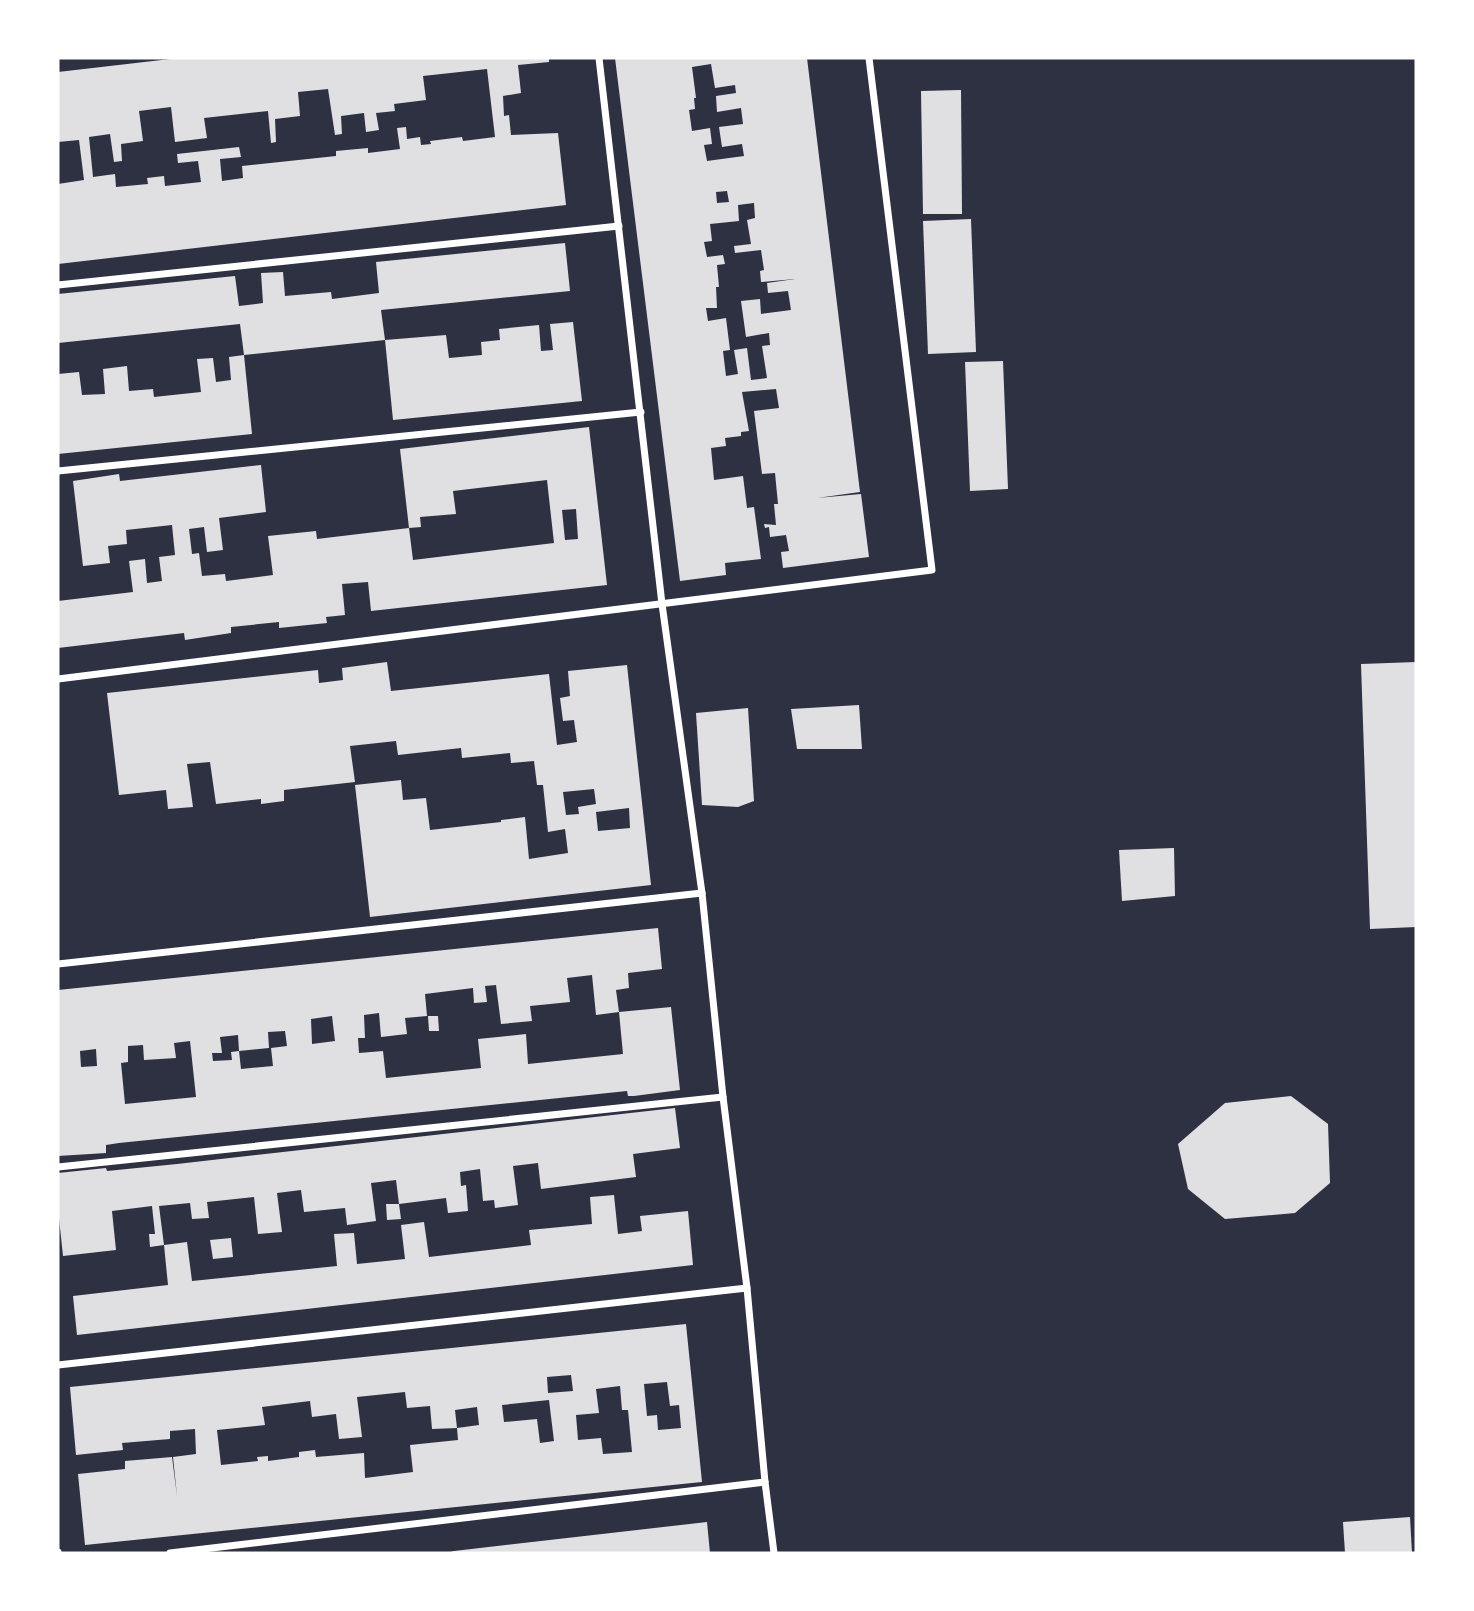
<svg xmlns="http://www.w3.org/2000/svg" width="1474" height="1611" viewBox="0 0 1474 1611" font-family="'Roboto Serif',serif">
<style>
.building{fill:#e0e0e3;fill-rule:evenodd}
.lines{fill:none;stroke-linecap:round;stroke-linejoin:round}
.minor{stroke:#fff;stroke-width:7}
</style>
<rect width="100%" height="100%" fill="#2d3142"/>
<g class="building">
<path d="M179,58h370v4l-31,3 3,28 -18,3 1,20 5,-1 2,20 47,-2 8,72 -508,59v-80l26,-4 -5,-40 -21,2v-70zM487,69l8,68 -32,4 -1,-4 -32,4 1,3 -10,1 -1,-8 -13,2 -1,-12 -9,1 3,21 -32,4v-5l-32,3v5l-94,10 1,12 -21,3 -2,-22 21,-2 -2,-10 -62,7 1,9 20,-2 3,21 -36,4 -1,-10 -17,2 1,6 -32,3 -1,-13 -22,3 -4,-40 21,-3 4,28 8,-1 -1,-17 22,-3 -4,-30 32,-4 4,35 32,-4 -3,-20 64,-7 3,32 5,-1 -1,-23 25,-3 -2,-24 30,-3 7,46 7,-1 -1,-18 23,-3 2,19 13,-2 -3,-17 19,-2 -1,-7 32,-4 -3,-24z"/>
<path d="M615,58h192l53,434 -43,6 44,-4 8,63 -86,11 -2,-16 8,-1 -3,-16 -16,2 -1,-10 -4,1 -1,-4 12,1 -2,-21h4l-3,-31 -13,1 -8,-63 25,-3 -3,-19 -34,3 7,39 -8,1v4l-16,2 1,8 -15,2 3,32 29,-4 4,32 7,-1 7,52 -36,4 1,12 -46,6zM711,64l4,24 20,-3 1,8 -20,3 1,16 24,-4 2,16 -24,3 3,20 20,-3 2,12 -37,5 -3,-16 8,-1 -2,-16 -18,3 -3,-21 6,-1 -1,-11h2l-4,-31zM727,191l2,11 -12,1 -1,-11zM754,203l1,15 -8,2 4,24 -17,2 1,7 26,-3 3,20 -4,1 1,11 34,-3 -28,4 1,10 20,-2 3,19 -30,4 -1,-15 -19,2 5,36 23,-4 1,12 -8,1 5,32 -16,2 -4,-32 -13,2 4,24 -12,2 -3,-25 7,-1 -4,-32 -18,3 -2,-13h11l-1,-21h3l-2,-22 8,-1 -2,-9 -16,2 -3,-15 8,-1 -2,-17 29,-3 -1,-16z"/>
<polygon points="961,90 962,214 923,214 921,91"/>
<polygon points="971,219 976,352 928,354 923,221"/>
<polygon points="565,243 570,291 381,310 385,340 244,355 240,324 58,343 58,294 235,276 239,306 263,303 261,273 283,272 285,296 331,292 332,299 379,293 376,262"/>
<polygon points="573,322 582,401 393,420 385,340 446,335 449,358 482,355 481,342 500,340 499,329 539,325 541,351 553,350 550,324"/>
<polygon points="244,355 252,434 58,454 58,374 79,372 82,395 105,394 103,369 127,366 129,391 153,389 154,397 201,392 197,359 213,358 216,382 231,380 229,357"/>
<polygon points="1003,361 1008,489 970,491 965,362"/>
<path d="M589,427l18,158 -236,26 -3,-29 -26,2 3,31 -19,2 1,6 -48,5v-6l-48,5v6l-46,7 -1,-7 -126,15v-47l75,-9 -4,-31 16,-2 2,24 15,-2 -3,-24 16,-2 -3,-30 -46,5 1,14 -19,2 2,17 -27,3 -10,-85 46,-7 1,7 141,-16 5,47 -47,6 4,32 -16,2 -3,-25 -15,2 3,25 7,-1 3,23 23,-2 1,7 47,-6 -5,-39 48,-5 1,8 92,-11 -9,-79zM547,480l7,63 -141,17 -4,-32 12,-1 -1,-10 36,-3 -3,-23zM576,509l2,30 -13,1 -3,-30z"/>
<path d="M387,662l4,29 158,-17 8,71 20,-3 -3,-22 -11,1 -3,-23 10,-2 -2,-25 59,-6 24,220 -281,32 -15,-132 46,-5 2,20 23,-2 4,32 71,-8v-2l24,-3 4,42 39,-6 -3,-24 -17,3 -5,-47h-6l-3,-24 -23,2 -1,-10 -48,5 -1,-10 -63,7 -2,-14 -46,5 5,36 -71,8v11l-23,3v-5l-45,5 -6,-42 -23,2 6,43 -25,2 -2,-19 -47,5 -12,-102 211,-23 1,13 24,-3 -1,-12zM594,789l2,15 -18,3 1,7 -13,1 -3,-23zM629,808l1,20 -32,3 -2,-19z"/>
<polygon points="1416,662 1416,927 1370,929 1361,664"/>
<polygon points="859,705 862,749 797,749 791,709"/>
<polygon points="748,708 754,801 738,807 702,805 696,713"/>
<polygon points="1174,848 1175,896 1122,901 1119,850"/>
<path d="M658,928l4,41 -34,4 1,15 -13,2 3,22 -23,3 -4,-40 -25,3 3,24 -40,4 2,15 -31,3 -5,-39 -11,1 2,16 -13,1 -1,-15 -48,6 2,22 -22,2 2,16 -26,3 -2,-24 -15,2 1,23h-7l1,15 24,-2 3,27 95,-10 -3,-29 48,-5 2,30 95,-10 -4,-42 52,-5 9,83 -46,6h-6l-1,-5 -48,5 -460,47 -13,2v8l-48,3v-166zM332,1016l3,25 -23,3 -1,-25zM285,1031l2,15 -16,2 2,18 -32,3 -2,-18 -8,1 1,8 -19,1 -1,-8h10l-2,-16 18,-2 1,16 30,-3 -1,-16zM190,1041l6,56 -71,7 -4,-41 7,-1v-16l15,-1 1,15 32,-2 -2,-15zM96,1049l1,17 -16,1 -1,-16z"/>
<polygon points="428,1016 438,1016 439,1031 429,1031"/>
<polygon points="1291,1096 1328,1124 1330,1183 1295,1213 1225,1219 1188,1189 1178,1144 1225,1103"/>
<polygon points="675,1108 680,1148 633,1154 636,1177 541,1189 538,1163 513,1166 518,1205 495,1208 494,1200 483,1201 480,1169 460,1172 461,1186 466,1185 468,1211 448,1213 446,1198 399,1204 401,1219 387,1220 386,1204 399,1204 396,1180 371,1183 376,1221 347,1225 345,1208 304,1212 301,1190 277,1193 282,1232 258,1234 254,1197 207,1202 209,1218 192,1219 190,1203 159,1206 164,1245 187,1242 192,1281 337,1266 334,1234 354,1233 357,1264 405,1259 401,1225 424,1222 429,1257 531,1245 529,1230 592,1224 590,1197 614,1195 618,1234 642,1231 640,1216 688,1211 693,1265 77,1335 73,1296 168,1285 164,1245 150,1247 149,1234 155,1234 152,1206 112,1211 116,1250 63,1256 58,1209 58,1173 106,1168 107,1171 177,1164"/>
<polygon points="231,1238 233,1257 213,1259 210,1240"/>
<path d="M686,1324l16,158 -617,63 -7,-71 47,-5v-8l47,-4 5,39 -4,-39 23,-3 -1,-25 -25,2v8l-48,4 1,7 -47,5 -6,-68zM571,1375l2,16 -25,2 -1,-16zM667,1382l3,24 9,-1 2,23 -23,2 -1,-15 -10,1 -3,-32zM620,1386l2,24h6l4,42 -29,2 -2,-16 -23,2 -2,-25 23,-2 -3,-24zM405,1392l2,16 23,-2 2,23 25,-1 -2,-18 22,-3 2,18 -22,3 1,12 -48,5 3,27 -48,6 -1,-25 -48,4 -1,-7 -16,2v5l-31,4v-5l-11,1 1,4 -37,4 -4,-35 48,-5 -3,-18 48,-6 2,16 24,-3 3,25 23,-2 -5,-40zM549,1400l5,41 -14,2 -3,-24 -33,3 -2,-17z"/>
<polygon points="1410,1517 1412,1553 1345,1553 1343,1522"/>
<polygon points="707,1522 710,1553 447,1553 454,1551"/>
</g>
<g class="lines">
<g class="minor">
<polyline points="599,58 662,604 702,893 723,1097 747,1288 765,1482 774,1553"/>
<polyline points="58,285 619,226"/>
<polyline points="58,471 641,412"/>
<polyline points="58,679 932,570 869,58"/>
<polyline points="58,964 702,893"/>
<polyline points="58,1167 723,1097"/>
<polyline points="58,1365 747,1288"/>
<polyline points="58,1552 58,1553"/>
<polyline points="170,1553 765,1482"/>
</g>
</g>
<rect width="1474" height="1611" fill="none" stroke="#ffffff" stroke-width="119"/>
</svg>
